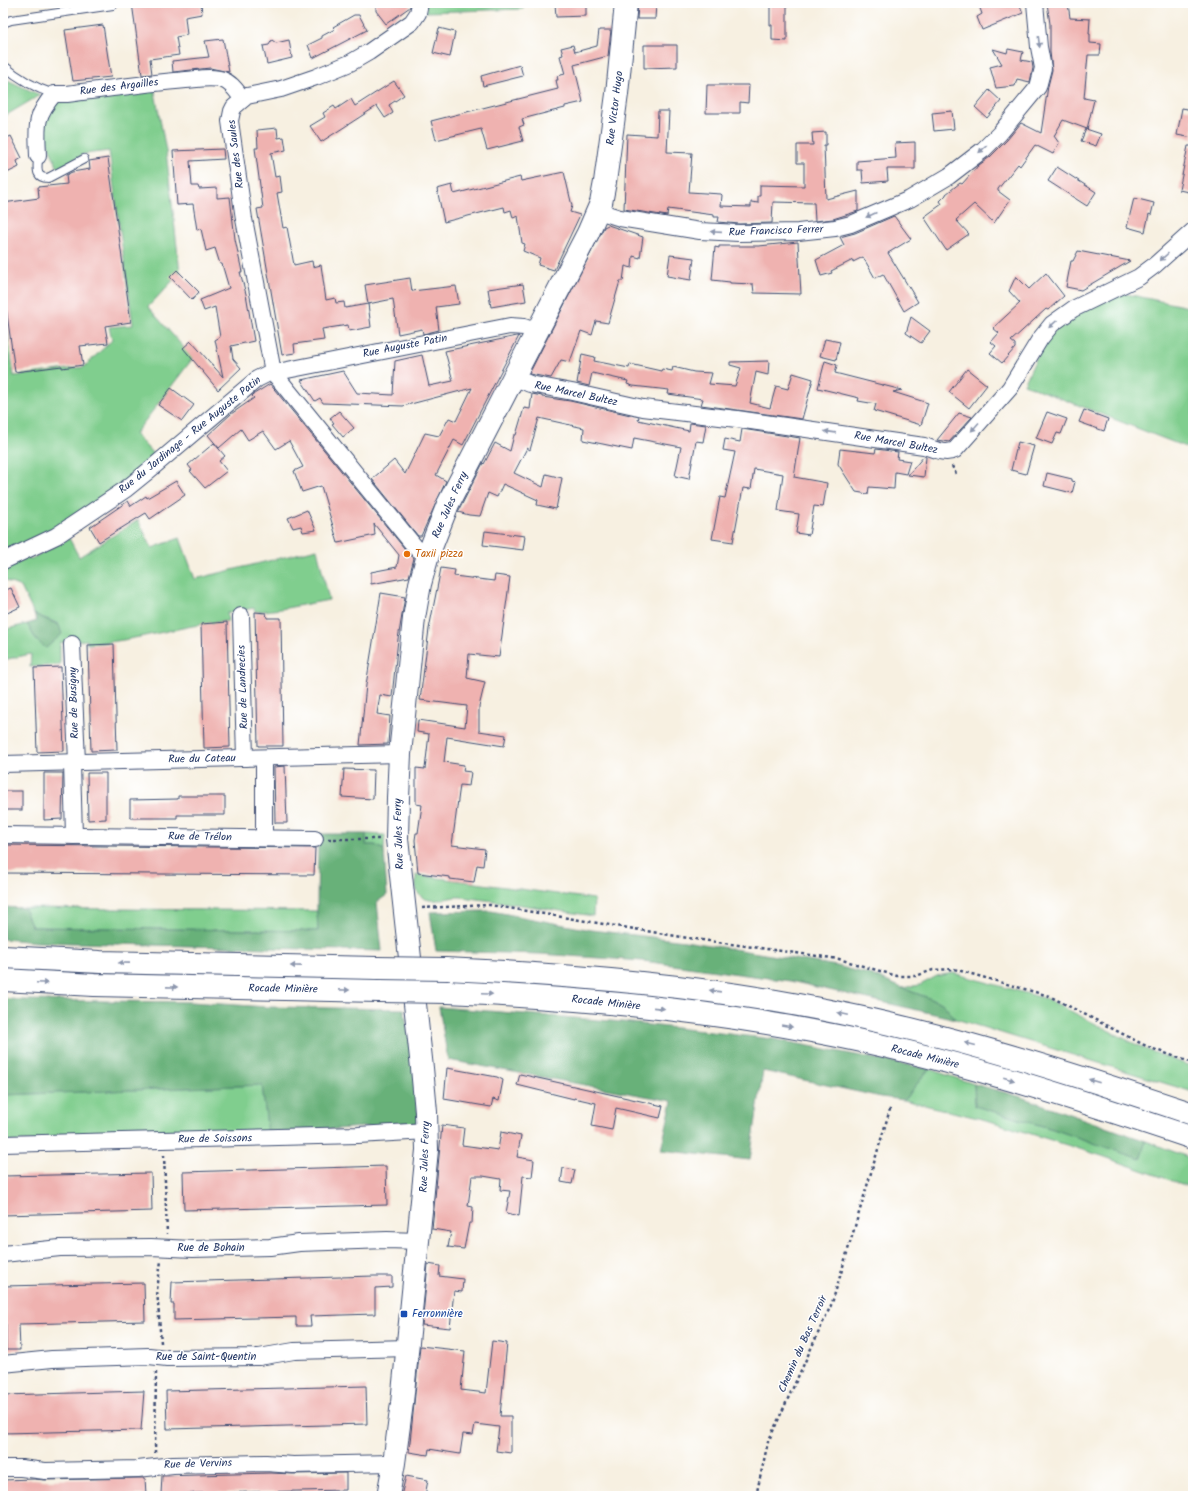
<svg xmlns="http://www.w3.org/2000/svg" width="1196" height="1499" viewBox="0 0 1196 1499" font-family="Kalam,sans-serif">
<style>
.green{fill:#80ce8e;stroke:#4e7e76}
.forest{fill:#68b179;stroke:#42706c}
.building{fill:#efb2b0}
.lines{fill:none;stroke-linecap:round;stroke-linejoin:round}
.lane-casing{stroke:#3c4c72;stroke-width:10}
.street-casing{stroke:#3c4c72;stroke-width:18}
.secondary-casing{stroke:#3c4c72;stroke-width:24}
.highway-casing{stroke:#3c4c72;stroke-width:24}
.path{stroke:#3c4c72;stroke-width:2.5;stroke-dasharray:3 3;stroke-linecap:butt}
.lane{stroke:#fff;stroke-width:8}
.street{stroke:#fff;stroke-width:16}
.secondary{stroke:#fff;stroke-width:22}
.highway{stroke:#fff;stroke-width:22}
.highway-bridge-casing{stroke:#3c4c72;stroke-width:24;stroke-linecap:butt}
.highway-bridge{stroke:#fff;stroke-width:22}
.oneway{fill:#8d97ae}
.food-dot{fill:#e8710a;stroke:#fff;stroke-width:1.5}
.transit-dot{fill:#1a4fb4;stroke:#fff;stroke-width:1.5}
.labels{text-anchor:middle;dominant-baseline:central;stroke-width:3;stroke-linejoin:round;paint-order:stroke}
.street-label{font-size:11px;fill:#1b2f5e;stroke:#fff}
.food-label{font-size:11px;fill:#c56008;stroke:#fff;text-anchor:start}
.transit-label{font-size:11px;fill:#164399;stroke:#fff;text-anchor:start}
</style>
<rect width="100%" height="100%" fill="#fff"/>
<filter id="ink" filterUnits="userSpaceOnUse"><feTurbulence type="fractalNoise" baseFrequency=".025" numOctaves="2"/><feDisplacementMap in="SourceGraphic" scale="8" xChannelSelector="R" yChannelSelector="G"/><feConvolveMatrix kernelMatrix="1 2 1 2 8 2 1 2 1" color-interpolation-filters="sRGB"/></filter>
<filter id="wash" filterUnits="userSpaceOnUse"><feTurbulence type="fractalNoise" baseFrequency=".012" numOctaves="4" result="noise"/><feDisplacementMap in="SourceGraphic" scale="16" xChannelSelector="R" yChannelSelector="G"/><feGaussianBlur stdDeviation="0.9" result="paint"/><feColorMatrix in="noise" values="0 0 0 0 0 0 0 0 0 0 0 0 0 0 0 0 0 1.4 0 .05"/><feComposite in="paint" operator="in"/></filter>
<g filter="url(#wash)">
<rect width="100%" height="100%" fill="#f7f0e1"/>
<g class="green">
<polygon points="426,3 524,3 523,9 426,12"/>
<polygon points="3,78 40,95 3,117"/>
<polygon points="154,87 166,151 180,273 148,307 193,358 135,434 154,455 143,470 61,527 3,557 3,301 14,376 84,367 112,340 109,327 133,325 109,151 84,154 58,169 45,136 43,126 58,98"/>
<path d="M1122,293l71,15v142l-169,-66c7,-14 13,-29 21,-41 15,-25 52,-38 77,-50z"/>
<path d="M138,520l14,28 28,-10 15,41 122,-30 12,51 -48,9 -26,3 -1,-4 -27,5 1,8c-48,4 -93,21 -141,23v-4l-27,3v22l-30,2 1,-13 -28,6v-30l24,-6 10,17 22,-17 -25,-10 -13,-27 -18,-7v-14l18,-8 10,1 38,-21 10,19z"/>
<polygon points="366,834 385,835 384,850 375,845 366,845"/>
<path d="M416,875l178,24 -1,17c-44,-7 -88,-14 -132,-19 -13,-1 -27,8 -39,0 -8,-5 -6,-14 -6,-22z"/>
<polygon points="24,908 317,911 318,931 32,927"/>
<polygon points="953,973 1047,999 1145,1049 1193,1067 1193,1092 956,1019 942,1003 902,988 920,985 937,976"/>
<polygon points="929,1069 974,1084 975,1106 1053,1129 1139,1158 1146,1141 1193,1159 1193,1188 1102,1156 990,1121 904,1100"/>
<polygon points="262,1085 268,1134 3,1142 3,1095"/>
</g>
<g class="forest">
<polygon points="34,614 59,625 62,634 46,648 37,641 27,624 37,621"/>
<polygon points="318,834 366,834 366,845 375,845 384,850 387,895 377,902 382,951 37,942 3,939 3,907 24,908 32,927 318,931 317,911"/>
<polygon points="491,911 591,930 685,941 837,966 872,975 902,988 942,1003 956,1019 790,981 643,961 540,954 436,951 430,912"/>
<polygon points="3,998 19,1000 191,1002 267,1007 404,1009 414,1064 419,1123 268,1134 262,1085 3,1095"/>
<polygon points="439,1007 623,1022 773,1039 929,1069 904,1100 881,1097 763,1071 750,1160 661,1150 672,1101 448,1060"/>
<polygon points="974,1084 1018,1096 1146,1141 1140,1159 1053,1129 975,1106"/>
</g>
<g id="blocks">
<g class="building">
<polygon points="132,3 201,3 202,14 185,17 187,35 176,37 179,55 150,59 152,74 142,75"/>
<polygon points="376,3 410,3 410,7 386,24 376,11"/>
<polygon points="555,3 586,3 586,16 556,17"/>
<polygon points="638,3 656,3 655,19 637,19"/>
<polygon points="770,3 787,3 787,41 772,40 772,25 770,25"/>
<polygon points="978,3 1019,3 1023,13 982,30 977,17 982,14"/>
<polygon points="1047,3 1068,3 1070,18 1090,19 1089,34 1090,34 1090,43 1101,44 1100,55 1088,55 1084,98 1094,100 1087,129 1063,120 1054,136 1059,143 1053,154 1035,145 1020,166 1018,164 998,189 998,191 1010,200 994,223 974,204 956,220 969,234 946,250 924,217 942,204 940,201 946,195 946,194 960,183 962,184 979,165 990,157 1007,140 1021,123 1041,133 1048,86 1052,70 1050,52 1050,24"/>
<polygon points="354,15 359,15 367,30 313,58 308,45 322,38 322,36 335,29 333,27"/>
<polygon points="103,25 111,77 73,81 65,30"/>
<polygon points="439,28 455,32 450,57 433,53"/>
<polygon points="599,30 611,30 608,56 574,65 583,102 565,106 565,108 522,119 524,125 519,127 523,141 487,150 481,129 436,140 431,121 558,89 556,80 558,80 557,76 565,74 560,56 563,55 561,48 573,45 575,52 597,46"/>
<polygon points="223,39 229,72 210,68 173,72 172,61 209,57 205,41"/>
<polygon points="272,40 276,43 289,40 292,58 267,64 263,46 269,45"/>
<polygon points="644,45 677,45 677,67 644,68"/>
<polygon points="993,49 1007,53 1008,49 1023,52 1021,60 1032,62 1033,68 1030,82 1017,79 1015,86 996,88 990,67 1002,64"/>
<polygon points="520,65 523,76 483,86 481,76"/>
<polygon points="394,81 404,95 389,105 393,113 385,118 377,106 321,142 310,126 325,117 323,113 334,106 336,109 351,99 355,106"/>
<polygon points="707,85 749,85 748,103 740,102 740,113 706,113"/>
<polygon points="989,90 1001,101 987,118 975,107"/>
<polygon points="1182,108 1193,110 1193,138 1177,135"/>
<polygon points="658,111 669,111 667,152 692,153 689,192 721,194 722,195 721,206 751,207 751,202 758,203 758,196 760,196 760,185 804,186 804,163 797,163 797,145 813,145 812,133 826,132 826,145 824,145 826,199 858,191 858,211 833,219 815,221 814,203 773,202 772,223 739,224 718,222 719,217 714,217 714,215 668,209 667,216 624,209 627,134 657,136"/>
<polygon points="952,111 954,129 934,131 932,113"/>
<polygon points="277,128 278,138 284,137 286,150 271,153 275,177 280,176 282,192 277,193 283,228 287,227 294,265 312,261 313,267 321,265 326,300 335,298 336,303 344,302 345,308 368,304 371,327 349,331 348,325 322,329 324,340 294,344 295,353 282,355 257,209 263,208 255,148 258,148 257,130"/>
<polygon points="1086,129 1101,134 1096,146 1081,141"/>
<polygon points="11,136 22,158 17,161 19,167 3,175 3,140"/>
<polygon points="915,142 915,169 887,169 888,181 863,183 862,170 857,170 857,161 896,158 895,143"/>
<polygon points="1188,146 1193,146 1193,193 1179,190"/>
<polygon points="223,149 224,159 190,161 192,186 198,186 199,189 217,188 217,198 230,197 235,239 242,272 240,272 246,294 254,341 231,346 233,359 241,368 218,390 183,348 191,341 223,377 215,340 220,337 215,307 204,311 200,300 229,288 222,264 220,264 215,248 206,251 201,229 197,230 193,204 177,205 173,151"/>
<polygon points="108,158 131,322 105,326 108,343 80,346 83,365 62,368 62,366 15,372 3,285 3,203 39,198 38,187 67,184 66,175 72,172 90,169 89,161"/>
<polygon points="1057,167 1096,192 1087,206 1048,181"/>
<polygon points="564,172 572,206 570,212 580,215 554,270 538,265 540,258 523,251 525,244 522,243 518,216 513,218 511,210 505,212 504,207 444,222 437,189 452,185 454,194 520,177 521,181"/>
<polygon points="1134,198 1154,203 1151,215 1149,214 1145,232 1127,227"/>
<polygon points="894,216 911,239 888,253 918,302 904,311 883,274 875,278 863,257 853,262 853,260 831,271 832,273 821,276 816,260 844,245 840,237 855,233"/>
<polygon points="608,225 643,237 640,258 633,256 632,268 625,266 623,281 620,281 608,323 596,321 592,335 581,331 570,362 561,360 551,378 529,374 604,227"/>
<polygon points="798,242 801,294 754,293 753,284 730,283 730,282 712,280 715,247 719,248 719,246 759,246"/>
<polygon points="1078,251 1130,261 1081,290 1066,287 1071,261 1073,261"/>
<polygon points="670,255 694,258 691,280 667,276"/>
<polygon points="177,270 199,292 192,300 170,277"/>
<polygon points="1046,273 1064,296 1048,310 1046,309 1011,341 1015,344 1015,348 1002,363 990,353 996,346 991,342 999,333 993,328 1020,303 1009,291 1016,276 1029,289"/>
<polygon points="410,278 412,291 456,286 459,304 436,307 439,330 423,334 422,329 398,334 393,299 368,304 365,285"/>
<polygon points="523,284 526,301 491,307 488,289"/>
<polygon points="911,317 930,331 921,343 906,333"/>
<polygon points="517,336 519,336 463,445 454,440 436,475 446,481 421,536 418,536 372,479 394,460 405,474 425,433 439,436 449,418 456,421 472,388 403,406 323,403 320,398 315,401 301,380 343,371 357,393 393,395 395,361 422,355 429,386 453,381 445,351"/>
<polygon points="825,339 840,342 836,360 820,356"/>
<polygon points="582,354 595,357 594,361 629,368 630,364 661,371 662,369 672,371 673,367 694,372 712,373 709,384 735,386 741,368 730,365 730,362 769,361 768,375 756,372 750,403 770,408 776,386 788,389 793,373 813,379 802,419 701,405 703,399 668,394 669,390 633,386 627,384 628,381 592,373 589,386 577,383"/>
<polygon points="825,361 837,365 835,373 902,390 893,392 928,403 921,425 874,411 876,404 858,401 859,398 818,388"/>
<polygon points="967,369 987,385 969,408 949,392"/>
<polygon points="270,384 409,554 414,558 409,577 371,584 371,572 397,567 399,555 374,524 375,535 338,543 321,486 302,492 294,471 303,467 289,441 276,449 263,431 248,440 241,429 219,448 208,435 231,414 254,398 252,396 254,394"/>
<polygon points="171,388 194,405 182,421 158,405"/>
<polygon points="532,394 542,396 542,397 570,401 639,417 638,420 689,431 690,423 706,425 703,442 696,441 689,479 675,476 681,447 634,438 632,450 583,440 584,428 539,418 530,450 527,448 514,473 543,487 546,474 562,478 556,509 537,505 538,500 503,484 497,497 488,493 480,516 469,515 458,512 483,463 484,464 495,443 510,451 514,435 516,435 524,408 530,409"/>
<polygon points="1084,410 1108,419 1104,431 1079,422"/>
<polygon points="339,411 354,428 343,437 332,424 334,423 330,418"/>
<polygon points="1047,412 1067,419 1061,434 1057,433 1052,444 1036,438"/>
<polygon points="959,413 972,417 949,442 937,440"/>
<polygon points="742,429 800,438 794,477 827,483 823,507 814,506 809,535 796,533 799,514 778,511 783,474 754,469 751,489 743,488 733,542 712,539 720,497 725,498 735,452 723,450 725,439 740,442"/>
<polygon points="1018,442 1034,446 1026,474 1011,470"/>
<polygon points="214,443 225,456 219,461 227,471 205,488 190,471 192,470 188,465"/>
<polygon points="840,449 875,453 876,449 898,452 897,459 910,461 906,474 895,472 894,489 869,487 868,494 856,492 838,464"/>
<polygon points="924,456 926,457 924,477 908,475"/>
<polygon points="1047,473 1072,479 1072,481 1075,482 1072,493 1044,486"/>
<polygon points="176,481 185,495 150,519 146,513 99,542 90,527 128,501 131,506 146,496 147,498"/>
<polygon points="307,510 316,530 303,532 301,526 293,528 288,518"/>
<polygon points="485,531 525,536 523,550 483,545"/>
<polygon points="441,568 455,570 454,576 494,581 495,575 510,577 499,657 469,654 467,678 485,682 479,707 479,731 506,735 504,746 447,737 444,762 464,765 463,771 471,772 469,786 460,785 452,845 485,849 483,866 477,865 474,882 450,879 450,877 418,873 415,840 416,833 418,833 422,805 416,804 416,768 425,769 429,734 417,732 418,720 465,727 467,706 420,700 429,629"/>
<polygon points="11,588 20,607 3,615 3,591"/>
<polygon points="381,593 405,597 398,639 392,697 380,695 377,714 390,716 388,744 360,745 366,685"/>
<polygon points="255,612 266,613 267,618 281,618 283,746 258,746"/>
<polygon points="227,622 230,747 204,748 201,624"/>
<polygon points="114,644 117,750 91,751 88,645"/>
<polygon points="61,667 64,751 37,752 34,668"/>
<polygon points="285,766 287,823 275,823 274,767"/>
<polygon points="344,769 374,770 373,799 342,797"/>
<polygon points="44,773 63,773 62,819 44,820"/>
<polygon points="87,773 106,773 106,819 88,820"/>
<rect x="4" y="791" width="18" height="19"/>
<polygon points="178,796 225,796 225,815 177,815 177,818 130,818 130,800 178,799"/>
<polygon points="3,845 315,848 314,875 3,873"/>
<polygon points="447,1068 497,1077 503,1080 499,1101 493,1099 491,1107 444,1099"/>
<polygon points="520,1074 663,1106 660,1118 616,1108 612,1130 592,1126 596,1103 574,1098 574,1099 517,1085"/>
<polygon points="442,1125 464,1128 462,1145 498,1150 501,1132 521,1136 517,1157 534,1160 532,1177 523,1176 519,1216 506,1213 510,1191 500,1190 501,1179 483,1176 472,1176 468,1206 473,1207 472,1223 469,1223 464,1249 448,1247 451,1232 432,1229"/>
<polygon points="386,1166 387,1205 184,1210 183,1172"/>
<polygon points="563,1168 575,1170 572,1184 561,1182"/>
<polygon points="151,1173 152,1211 3,1215 3,1176"/>
<polygon points="428,1264 440,1266 439,1276 463,1279 462,1292 454,1291 450,1328 422,1325"/>
<polygon points="374,1276 392,1276 392,1287 375,1288 375,1314 310,1316 311,1326 296,1326 296,1317 174,1320 174,1304 171,1304 172,1282"/>
<polygon points="144,1283 145,1321 19,1324 20,1350 6,1350 6,1324 3,1324 3,1286"/>
<polygon points="492,1341 507,1343 500,1416 511,1416 511,1453 496,1451 499,1427 475,1424 473,1435 463,1434 460,1454 429,1449 428,1455 409,1452 420,1346 465,1351 461,1390 486,1393"/>
<polygon points="366,1386 367,1424 167,1429 166,1391"/>
<polygon points="144,1391 141,1430 3,1433 3,1395"/>
<polygon points="271,1473 293,1474 346,1473 346,1490 161,1494 162,1476"/>
<polygon points="406,1476 428,1480 425,1496 401,1496"/>
<polygon points="138,1478 145,1478 146,1495 3,1496 3,1480 34,1479 45,1480"/>
</g>
</g>
</g>
<g filter="url(#ink)">
<use href="#blocks" fill-opacity="0" stroke="#3c4c72" stroke-width="1"/>
<g class="lines">
<defs>
<g id="lane">
<polyline points="3,23 11,20 113,5 113,3"/>
<path d="M3,65c15,13 32,23 51,29"/>
<path d="M38,156c0,11 -4,22 10,22l36,-19"/>
</g>
<g id="street">
<polyline points="420,3 418,13 412,22 369,52 350,63 316,77 281,89 247,96 234,107 232,111 230,121 244,219 273,372 416,548 428,555"/>
<path d="M38,156c-1,-29 -4,-39 16,-62h13c40,-5 80,-11 119,-14 12,-1 27,-4 37,0 9,3 14,12 20,19"/>
<polyline points="598,211 620,218 700,231 739,233 798,232 835,228 851,224 910,199 949,176 983,150 1000,133 1038,87 1043,68 1039,47 1035,3"/>
<path d="M513,377l17,7 42,8 71,16 94,11 187,27c10,3 21,9 31,4l55,-62 30,-49 12,-15 21,-15 66,-32 16,-12 38,-34"/>
<polyline points="3,561 56,536 126,489 147,472 257,379 267,374 510,326 524,327 536,332"/>
<polyline points="241,616 245,758"/>
<polyline points="72,644 77,762"/>
<polyline points="264,758 264,838"/>
<polyline points="72,763 74,836"/>
<polyline points="3,764 400,754"/>
<polyline points="3,835 315,839"/>
<polyline points="3,1144 358,1135 427,1131"/>
<polyline points="3,1254 60,1248 151,1247 193,1249 270,1247 299,1243 387,1240 419,1241"/>
<polyline points="3,1364 52,1359 149,1356 167,1358 259,1357 294,1351 408,1348"/>
<polyline points="3,1468 21,1468 45,1471 138,1469 173,1465 266,1463 293,1465 394,1463"/>
</g>
<polyline id="secondary" points="388,1496 394,1463 402,1403 427,1150 426,1112 422,1068 397,839 398,798 400,754 414,618 420,584 428,555 448,504 588,233 601,203 605,182 617,94 626,3"/>
<g id="highway">
<polyline points="3,957 100,962 377,968"/>
<path d="M445,969c117,5 233,14 348,35 136,24 269,66 400,110"/>
<polyline points="3,980 94,985 379,991"/>
<path d="M448,992c124,6 247,16 369,40 129,24 253,65 376,106"/>
</g>
</defs>
<use href="#lane" class="lane-casing"/>
<use href="#street" class="street-casing"/>
<use href="#secondary" class="secondary-casing"/>
<use href="#highway" class="highway-casing"/>
<g class="path">
<polyline points="952,466 956,474"/>
<polyline points="328,839 381,839"/>
<polyline points="422,908 490,905 688,938 839,959 897,976 916,976 933,970 954,969 1049,996 1148,1047 1193,1063"/>
<polyline points="164,1155 167,1234"/>
<polyline points="161,1343 157,1290 161,1261"/>
<polyline points="155,1453 156,1370"/>
<polyline points="756,1496 768,1442 832,1303 891,1106"/>
</g>
<use href="#lane" class="lane"/>
<use href="#street" class="street"/>
<use href="#secondary" class="secondary"/>
<use href="#highway" class="highway"/>
<defs>
<g id="highway-bridge">
<polyline points="377,968 445,969"/>
<polyline points="379,991 448,992"/>
</g>
</defs>
<use href="#highway-bridge" class="highway-bridge-casing"/>
<use href="#highway-bridge" class="highway-bridge"/>
</g>
<defs><path id="oneway-solid" d="M-6-.8H1V-3.2L6.5 0L1 3.2V.8H-6Z"/></defs>
<g class="oneway">
<use href="#oneway-solid" transform="translate(1039 42) rotate(83)"/>
<use href="#oneway-solid" transform="translate(983 149) rotate(138)"/>
<use href="#oneway-solid" transform="translate(871 215) rotate(156)"/>
<use href="#oneway-solid" transform="translate(716 232) rotate(-176)"/>
<use href="#oneway-solid" transform="translate(1164 257) rotate(138)"/>
<use href="#oneway-solid" transform="translate(1053 324) rotate(138)"/>
<use href="#oneway-solid" transform="translate(975 427) rotate(132)"/>
<use href="#oneway-solid" transform="translate(830 432) rotate(-172)"/>
<use href="#oneway-solid" transform="translate(124 963) rotate(-179)"/>
<use href="#oneway-solid" transform="translate(296 966) rotate(-179)"/>
<use href="#oneway-solid" transform="translate(42 983) rotate(3)"/>
<use href="#oneway-solid" transform="translate(172 987) rotate(1)"/>
<use href="#oneway-solid" transform="translate(344 990) rotate(1)"/>
<use href="#oneway-solid" transform="translate(715 991) rotate(-172)"/>
<use href="#oneway-solid" transform="translate(487 994) rotate(3)"/>
<use href="#oneway-solid" transform="translate(659 1008) rotate(6)"/>
<use href="#oneway-solid" transform="translate(843 1014) rotate(-168)"/>
<use href="#oneway-solid" transform="translate(787 1026) rotate(10)"/>
<use href="#oneway-solid" transform="translate(970 1044) rotate(-166)"/>
<use href="#oneway-solid" transform="translate(1009 1079) rotate(16)"/>
<use href="#oneway-solid" transform="translate(1094 1081) rotate(-162)"/>
</g>
</g>
<circle class="food-dot" cx="407" cy="554" r="4"/>
<rect class="transit-dot" x="400" y="1310" width="8" height="8" rx="2"/>
<g class="labels">
<g class="street-label">
<text transform="translate(119 87) rotate(-7)">Rue des Argailles</text>
<text transform="translate(615 108) rotate(-83)">Rue Victor Hugo</text>
<text transform="translate(236 154) rotate(-97)">Rue des Saules</text>
<text transform="translate(776 231) rotate(-2)">Rue Francisco Ferrer</text>
<text transform="translate(405 346) rotate(-11)">Rue Auguste Patin</text>
<text transform="translate(576 394) rotate(12)">Rue Marcel Bultez</text>
<text transform="translate(190 435) rotate(-39)">Rue du Jardinage - Rue Auguste Patin</text>
<text transform="translate(896 443) rotate(10)">Rue Marcel Bultez</text>
<text transform="translate(450 505) rotate(-66)">Rue Jules Ferry</text>
<text transform="translate(243 687) rotate(-92)">Rue de Landrecies</text>
<text transform="translate(74 703) rotate(-92)">Rue de Busigny</text>
<text transform="translate(202 759) rotate(-1)">Rue du Cateau</text>
<text transform="translate(399 834) rotate(-92)">Rue Jules Ferry</text>
<text transform="translate(200 837) rotate(1)">Rue de Trélon</text>
<text transform="translate(283 989) rotate(1)">Rocade Minière</text>
<text transform="translate(606 1003) rotate(6)">Rocade Minière</text>
<text transform="translate(925 1057) rotate(14)">Rocade Minière</text>
<text transform="translate(215 1139) rotate(-1)">Rue de Soissons</text>
<text transform="translate(425 1157) rotate(-88)">Rue Jules Ferry</text>
<text x="211" y="1248">Rue de Bohain</text>
<text transform="translate(803 1344) rotate(-66)">Chemin du Bas Terroir</text>
<text x="206" y="1357">Rue de Saint-Quentin</text>
<text transform="translate(198 1464) rotate(-2)">Rue de Vervins</text>
</g>
<g class="food-label">
<text x="415" y="554">Taxii pizza</text>
</g>
<g class="transit-label">
<text x="412" y="1314">Ferronnière</text>
</g>
</g>
<rect width="1196" height="1499" fill="none" stroke="#fff" stroke-width="16"/>
</svg>
